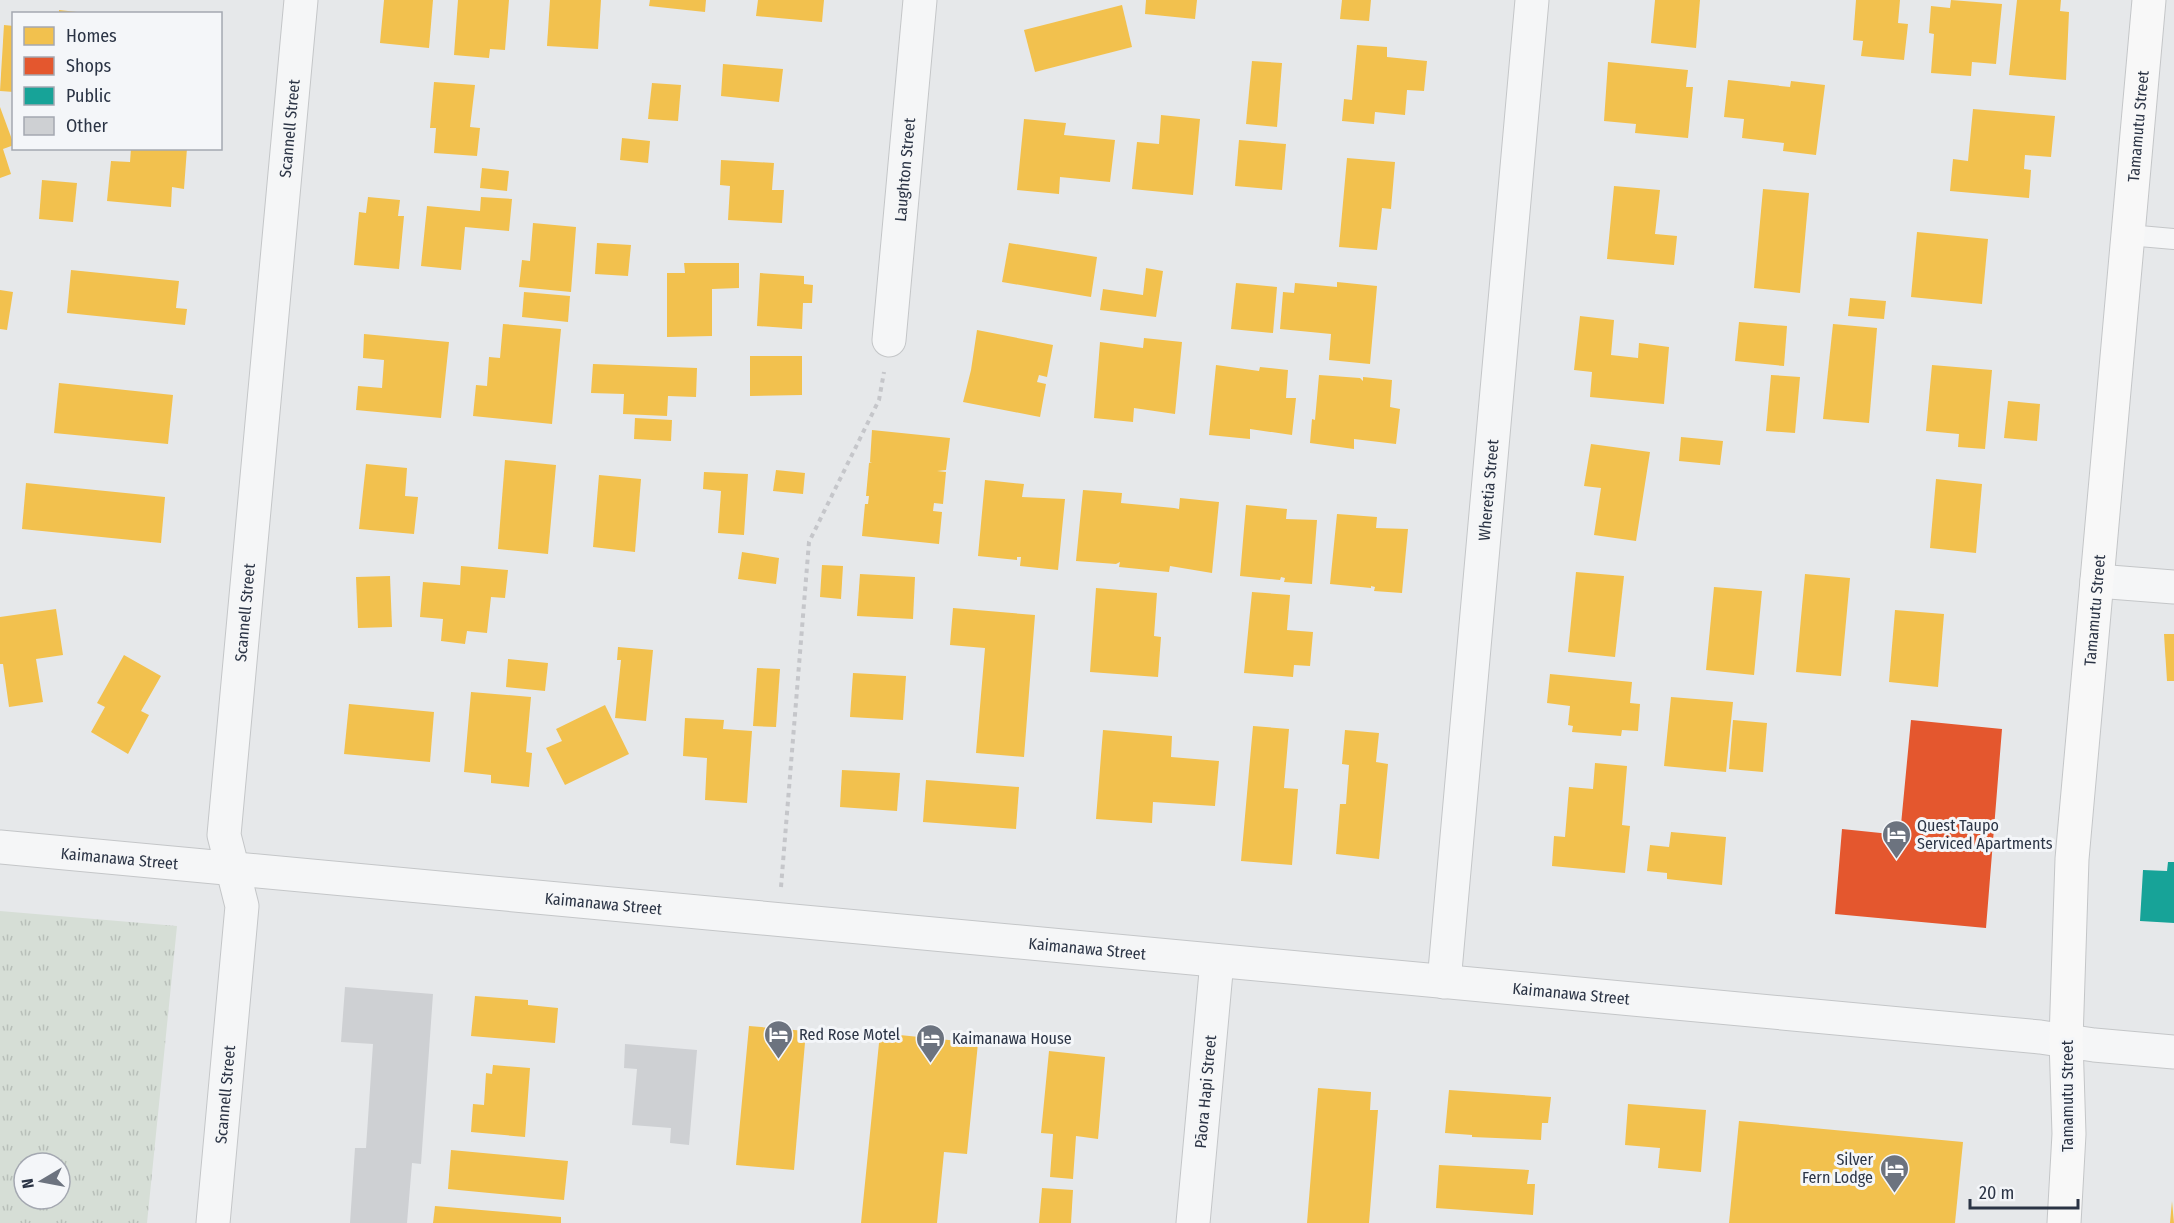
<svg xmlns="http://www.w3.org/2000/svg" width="2174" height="1223" viewBox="0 0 2174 1223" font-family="'Fira Sans Condensed',sans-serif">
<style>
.grass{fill:url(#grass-tufts);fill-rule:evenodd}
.homes{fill:#f2c14e}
.shops{fill:#e4572e}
.public{fill:#17a398}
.building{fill:#ced0d3}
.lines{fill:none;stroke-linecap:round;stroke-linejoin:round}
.lane-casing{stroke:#c4c6c8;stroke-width:22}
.street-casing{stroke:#c4c6c8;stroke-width:35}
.secondary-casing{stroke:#c4c6c8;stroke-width:35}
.path{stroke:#c5c6ca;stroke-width:4;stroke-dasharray:4.5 4.5;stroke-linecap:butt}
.lane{stroke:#f5f6f7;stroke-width:20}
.street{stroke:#f5f6f7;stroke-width:33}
.secondary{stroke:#f8f8f8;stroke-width:33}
.labels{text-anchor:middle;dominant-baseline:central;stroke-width:6;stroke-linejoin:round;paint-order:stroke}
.street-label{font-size:16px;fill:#2b3445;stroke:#f4f6f9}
.poi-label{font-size:16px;fill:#2b3445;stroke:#f4f6f9;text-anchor:start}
</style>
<defs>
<pattern id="grass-tufts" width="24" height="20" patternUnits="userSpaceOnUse" patternTransform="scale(1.5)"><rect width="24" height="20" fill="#d6ded6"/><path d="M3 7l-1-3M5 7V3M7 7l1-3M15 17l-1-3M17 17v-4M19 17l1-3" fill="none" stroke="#b8bfb9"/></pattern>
</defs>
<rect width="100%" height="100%" fill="#e6e8ea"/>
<path class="grass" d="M0,911l177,15 -30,297h-147zM24,1163h36v36h-36z"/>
<g class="homes">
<polygon points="384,0 433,0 429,48 380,43"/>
<polygon points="458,0 509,0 505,50 490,49 489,58 454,55"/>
<polygon points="550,0 601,0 598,49 547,46"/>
<polygon points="650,0 706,0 705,12 649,6"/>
<polygon points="758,0 824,0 822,22 756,16"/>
<polygon points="1146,0 1197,0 1195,19 1145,14"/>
<polygon points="1342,0 1371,0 1369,21 1340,19"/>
<polygon points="1655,0 1700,0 1696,48 1651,43"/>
<polygon points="1856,0 1900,0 1898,23 1908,24 1904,60 1861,56 1863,41 1853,40"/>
<polygon points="1951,0 2002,4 1996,64 1972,62 1971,76 1931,73 1934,34 1929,33 1931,6 1950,8"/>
<polygon points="2017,0 2061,0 2060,11 2069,12 2066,80 2009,75"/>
<polygon points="1122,5 1132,47 1035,72 1024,30"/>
<polygon points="59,10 77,12 77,14 59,14"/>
<polygon points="4,25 14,26 14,92 0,91"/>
<polygon points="1357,45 1387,47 1387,57 1427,61 1424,91 1407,90 1405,115 1375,112 1374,124 1342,121 1344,99 1352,100"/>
<polygon points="1252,61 1282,63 1277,127 1246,124"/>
<polygon points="1608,62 1688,70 1686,87 1693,87 1688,138 1635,133 1636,124 1604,121"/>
<polygon points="723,64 783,69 779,102 721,96"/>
<polygon points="1728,80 1790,87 1791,81 1825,85 1816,155 1783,151 1784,143 1742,138 1744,119 1724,117"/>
<polygon points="434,82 475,85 470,127 480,128 477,156 434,153 436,128 430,128"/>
<polygon points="652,83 681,85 678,121 648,119"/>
<polygon points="0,107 14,145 3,149 11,174 0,178"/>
<polygon points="1973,109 2055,116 2051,157 2025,155 2024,169 2031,170 2029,198 1950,191 1953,159 1968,161"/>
<polygon points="1161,115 1200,119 1193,195 1132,189 1137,142 1159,144"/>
<polygon points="1024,119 1066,123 1064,135 1115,140 1110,182 1060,177 1059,194 1017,190"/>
<polygon points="622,138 650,141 648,163 620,160"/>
<polygon points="1239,140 1286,144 1282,190 1235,186"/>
<polygon points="131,148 187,148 184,189 172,187 171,207 107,201 111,161 130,162"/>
<polygon points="1347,158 1395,162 1391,209 1382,208 1377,250 1339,247"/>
<polygon points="721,160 774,163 772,190 784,190 782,223 728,220 730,186 720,185"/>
<polygon points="482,168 509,171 507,191 480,188"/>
<polygon points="42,180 77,183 73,222 39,219"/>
<polygon points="1614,186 1660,190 1655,234 1677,236 1674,265 1607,259"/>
<polygon points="1763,189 1809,193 1800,293 1754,288"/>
<polygon points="368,197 400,200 398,216 404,216 399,269 354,265 359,212 366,213"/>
<polygon points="481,197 512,199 509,231 465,227 461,270 421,266 427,206 480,211"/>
<polygon points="533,223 576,227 571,292 519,287 522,260 530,261"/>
<polygon points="1917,232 1988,239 1982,304 1911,297"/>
<polygon points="597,243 631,245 628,276 595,274"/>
<polygon points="1009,243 1097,257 1091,297 1002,282"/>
<polygon points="684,263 739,263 739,288 712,289 712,336 667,337 667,273 685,273"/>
<polygon points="1146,268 1163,271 1156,317 1100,310 1103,289 1143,295"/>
<polygon points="71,270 179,281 176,308 187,309 185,325 67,313"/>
<polygon points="760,273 804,276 804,284 813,285 812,303 803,303 802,329 757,326"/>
<polygon points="1337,282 1377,286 1370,364 1329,360 1331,334 1280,329 1283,292 1294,293 1295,283 1337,287"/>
<polygon points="1236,283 1277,287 1273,333 1231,329"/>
<polygon points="0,290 13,292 7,330 0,329"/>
<polygon points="524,292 570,296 568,322 522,317"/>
<polygon points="1850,298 1886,301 1884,319 1848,316"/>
<polygon points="1580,316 1614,320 1611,355 1638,358 1639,343 1669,347 1664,404 1590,397 1592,372 1574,370"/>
<polygon points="1739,322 1787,326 1784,366 1735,361"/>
<polygon points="503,324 561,329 552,424 473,416 476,385 487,386 489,357 500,358"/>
<polygon points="1833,324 1877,328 1869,423 1823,419"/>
<polygon points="977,330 1053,345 1047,377 1039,375 1037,382 1046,384 1040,417 963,402 971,370"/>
<polygon points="364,334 449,342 441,418 356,410 358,386 382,388 384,360 363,358"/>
<polygon points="1144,338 1182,342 1175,414 1134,408 1133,422 1094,418 1100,342 1143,348"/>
<polygon points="750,356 802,356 802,395 750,396"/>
<polygon points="593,364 697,368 696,397 668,396 667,416 623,414 624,394 591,393"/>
<polygon points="1216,365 1259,371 1260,367 1288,370 1286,398 1296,398 1292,435 1250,429 1250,439 1209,435"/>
<polygon points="1932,365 1992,370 1985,449 1958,447 1959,434 1926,431"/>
<polygon points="1319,375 1360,378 1363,381 1363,377 1392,380 1390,407 1400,409 1396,444 1354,439 1354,449 1310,443 1312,419 1315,420"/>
<polygon points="1771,375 1800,377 1795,433 1766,431"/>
<polygon points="59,383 173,395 168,444 54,433"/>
<polygon points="2008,401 2040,404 2037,441 2004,438"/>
<polygon points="635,418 672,420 671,441 634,439"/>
<polygon points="872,430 950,438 946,470 937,471 946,472 943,504 934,503 933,511 942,512 939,544 862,536 865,504 868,504 869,496 866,496 869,463 872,462 870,462"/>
<polygon points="1681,437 1723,441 1720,465 1679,461"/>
<polygon points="1591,444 1650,452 1636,541 1594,535 1601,488 1584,486"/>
<polygon points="505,460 556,465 548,554 498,549"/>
<polygon points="366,464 407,468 405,496 418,497 414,534 359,529"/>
<polygon points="776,470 805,473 803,494 773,491"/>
<polygon points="704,472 748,474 744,535 718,533 721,491 703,489"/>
<polygon points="599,475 641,479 635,552 593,547"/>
<polygon points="1936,479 1982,484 1976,553 1930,548"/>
<polygon points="985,480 1024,484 1022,497 1065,499 1058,570 1020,566 1021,557 1017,557 1017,560 978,556"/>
<polygon points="26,483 165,497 161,543 22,529"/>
<polygon points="1083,490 1122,493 1121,503 1174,508 1179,509 1180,498 1219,502 1212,573 1170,566 1169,572 1119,567 1120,562 1116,564 1076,561"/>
<polygon points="1246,505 1287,509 1286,519 1317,520 1312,584 1284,582 1285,578 1281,577 1280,580 1240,576"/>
<polygon points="1337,514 1377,517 1376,528 1408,529 1402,593 1374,591 1375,587 1371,586 1371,588 1330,584"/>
<polygon points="742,552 779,558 776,584 738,579"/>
<polygon points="822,565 843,566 841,599 820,597"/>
<polygon points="461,566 508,570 505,598 491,597 487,633 467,631 465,644 441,641 443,619 420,617 423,582 460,585"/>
<polygon points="1576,572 1624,576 1615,657 1568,652"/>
<polygon points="860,574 915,577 913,619 857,616"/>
<polygon points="1805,574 1850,578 1841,676 1796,672"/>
<polygon points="390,576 392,627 358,628 356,577"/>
<polygon points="1714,587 1762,591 1754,675 1706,670"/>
<polygon points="1096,588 1157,593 1154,636 1161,637 1158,677 1090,672"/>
<polygon points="1252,592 1290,595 1287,630 1313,632 1310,666 1294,665 1293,677 1244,673"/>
<polygon points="953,608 1035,615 1024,757 976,753 985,648 950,645"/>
<polygon points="56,609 63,655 36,659 43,702 9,707 3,664 0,664 0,617"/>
<polygon points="1895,610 1944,614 1938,687 1889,682"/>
<polygon points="2164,634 2174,634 2174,681 2167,681"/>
<polygon points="618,647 653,650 646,721 615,718 621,660 617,660"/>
<polygon points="124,655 161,676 141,711 149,715 128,754 91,732 105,707 97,703"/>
<polygon points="508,659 548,663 545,691 506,687"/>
<polygon points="757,668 780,669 776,727 753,726"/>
<polygon points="853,673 906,676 903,720 850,717"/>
<polygon points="1550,674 1632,682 1630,703 1640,704 1638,731 1622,730 1621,736 1572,732 1573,726 1568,725 1570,706 1547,703"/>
<polygon points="471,692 531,697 526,752 532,753 529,787 491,783 491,775 464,772"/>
<polygon points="1671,697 1733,702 1726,772 1664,766"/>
<polygon points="349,704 434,712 430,762 344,754"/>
<polygon points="605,705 629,754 565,785 546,748 562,741 556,729"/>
<polygon points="685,718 724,720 723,729 752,731 747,803 705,800 707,758 683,756"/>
<polygon points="1733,720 1767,723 1763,772 1729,769"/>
<polygon points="1253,726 1289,729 1284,788 1298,789 1292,865 1241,861"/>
<polygon points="1103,730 1172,736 1171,757 1219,761 1215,806 1153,802 1152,823 1096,819"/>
<polygon points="1345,730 1379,733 1376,762 1388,764 1379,859 1336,854 1340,804 1346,804 1349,765 1342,764"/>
<polygon points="1595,763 1627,766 1622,825 1630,826 1625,873 1552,866 1554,836 1565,837 1569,787 1593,789"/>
<polygon points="842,770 900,773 897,811 840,807"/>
<polygon points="926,780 1019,787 1016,829 923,822"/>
<polygon points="1671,832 1726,837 1722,885 1667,879 1667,873 1647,871 1650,845 1669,847"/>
<polygon points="475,996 528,1000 528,1005 558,1008 555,1043 471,1036"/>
<polygon points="749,1026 806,1031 794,1170 736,1165"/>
<polygon points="880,1033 978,1043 967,1154 944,1152 937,1223 861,1223"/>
<polygon points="1049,1051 1105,1057 1098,1139 1076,1136 1073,1179 1050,1177 1053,1134 1041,1133"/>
<polygon points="493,1065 530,1068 525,1137 471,1132 473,1104 484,1105 486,1073 492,1074"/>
<polygon points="1318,1088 1371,1092 1370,1110 1378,1110 1369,1223 1307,1223"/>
<polygon points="1449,1090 1551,1097 1548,1123 1542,1123 1541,1140 1472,1137 1472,1135 1445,1133"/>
<polygon points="1628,1104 1706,1110 1701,1172 1658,1168 1660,1148 1625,1145"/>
<polygon points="1739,1121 1963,1142 1955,1223 1729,1223"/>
<polygon points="451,1150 568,1161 564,1200 448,1189"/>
<polygon points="1439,1165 1529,1170 1527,1184 1535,1184 1533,1215 1436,1208"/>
<polygon points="1042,1188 1073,1190 1071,1223 1039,1223"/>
<polygon points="2172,1201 2174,1223 2170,1223"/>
<polygon points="435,1206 561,1217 561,1223 433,1223"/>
</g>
<polygon class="shops" points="1911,720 2002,729 1986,928 1835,914 1842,829 1900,835"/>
<polygon class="public" points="2168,862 2174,862 2174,923 2140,921 2143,870 2167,871"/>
<g class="building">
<polygon points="345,987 433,994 421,1164 412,1163 407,1223 350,1223 355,1148 366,1148 373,1044 341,1042"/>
<polygon points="625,1044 697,1050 689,1145 670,1143 671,1128 632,1125 637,1069 624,1068"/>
</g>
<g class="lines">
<defs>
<polyline id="lane" points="2128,235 2174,239"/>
<g id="street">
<path id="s1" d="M889,340l31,-340"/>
<polyline points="2097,581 2174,587"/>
<path id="s2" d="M0,847l2040,190 54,8 80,7"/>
<path id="s3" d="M1444,982l88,-982"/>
<path id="s4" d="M213,1223l29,-317 -18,-71 77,-835"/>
<path id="s5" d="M1193,1223l24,-262"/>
</g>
<g id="secondary">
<path id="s6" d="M2064,1223l5,-89 -3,-94 6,-181 77,-859"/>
</g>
</defs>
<use href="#lane" class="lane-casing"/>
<use href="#street" class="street-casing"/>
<use href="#secondary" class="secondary-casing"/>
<polyline class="path" points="781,887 809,542 879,400 884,372"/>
<use href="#lane" class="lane"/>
<use href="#street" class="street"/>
<use href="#secondary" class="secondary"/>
</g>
<defs>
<symbol id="hotel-pin" viewBox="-11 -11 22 30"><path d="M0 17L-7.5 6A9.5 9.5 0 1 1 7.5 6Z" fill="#6c737f" stroke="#f4f6f9"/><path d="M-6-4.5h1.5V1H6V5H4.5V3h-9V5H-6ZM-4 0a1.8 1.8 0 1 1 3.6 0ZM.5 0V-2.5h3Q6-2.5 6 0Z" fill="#fff"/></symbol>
</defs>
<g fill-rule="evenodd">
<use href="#hotel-pin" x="1880" y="818" width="33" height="45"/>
<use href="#hotel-pin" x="762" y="1018" width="33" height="45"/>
<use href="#hotel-pin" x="914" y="1022" width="33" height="45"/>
<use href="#hotel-pin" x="1878" y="1152" width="33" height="45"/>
</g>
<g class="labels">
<g class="street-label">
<text stroke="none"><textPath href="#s6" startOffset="1100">Tamamutu Street</textPath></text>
<text stroke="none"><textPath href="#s4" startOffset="1101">Scannell Street</textPath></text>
<text stroke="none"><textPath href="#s1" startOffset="171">Laughton Street</textPath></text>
<text stroke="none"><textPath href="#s3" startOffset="494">Wheretia Street</textPath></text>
<text stroke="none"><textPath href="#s6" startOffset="614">Tamamutu Street</textPath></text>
<text stroke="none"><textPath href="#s4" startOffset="615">Scannell Street</textPath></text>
<text stroke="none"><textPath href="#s2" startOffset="120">Kaimanawa Street</textPath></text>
<text stroke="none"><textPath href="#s2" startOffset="606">Kaimanawa Street</textPath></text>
<text stroke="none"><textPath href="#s2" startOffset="1092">Kaimanawa Street</textPath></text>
<text stroke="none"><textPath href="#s2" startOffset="1578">Kaimanawa Street</textPath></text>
<text stroke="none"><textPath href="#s5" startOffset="132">Pāora Hapi Street</textPath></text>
<text stroke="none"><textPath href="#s4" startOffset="129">Scannell Street</textPath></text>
<text transform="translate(2067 1096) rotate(-90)">Tamamutu Street</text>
</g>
<g class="poi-label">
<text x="1917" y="825">Quest Taupo<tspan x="1917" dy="18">Serviced Apartments</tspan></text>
<text x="799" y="1034">Red Rose Motel</text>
<text x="952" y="1038">Kaimanawa House</text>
<text x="1873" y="1159" text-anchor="end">Silver<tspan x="1873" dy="18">Fern Lodge</tspan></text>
</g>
</g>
<rect x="12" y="12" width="210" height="138" fill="#f4f6f9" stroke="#a4a8b1" stroke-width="1.5"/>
<rect x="24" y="27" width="30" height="18" fill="#f2c14e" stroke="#a4a8b1" stroke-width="1.5"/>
<text x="66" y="42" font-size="18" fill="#2b3445">Homes</text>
<rect x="24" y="57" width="30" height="18" fill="#e4572e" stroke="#a4a8b1" stroke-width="1.5"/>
<text x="66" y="72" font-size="18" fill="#2b3445">Shops</text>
<rect x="24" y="87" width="30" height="18" fill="#17a398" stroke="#a4a8b1" stroke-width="1.5"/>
<text x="66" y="102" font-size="18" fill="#2b3445">Public</text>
<rect x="24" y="117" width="30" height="18" fill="#ced0d3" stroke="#a4a8b1" stroke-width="1.5"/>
<text x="66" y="132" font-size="18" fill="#2b3445">Other</text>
<g transform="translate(42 1181) rotate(260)"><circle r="28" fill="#f4f6f9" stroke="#a4a8b1" stroke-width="1.5"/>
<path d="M0-4.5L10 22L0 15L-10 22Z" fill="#6c737f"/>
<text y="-9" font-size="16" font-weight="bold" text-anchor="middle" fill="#2b3445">N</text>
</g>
<path d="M1970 1199v9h108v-9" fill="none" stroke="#2b3445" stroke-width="3"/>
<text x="1979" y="1199" font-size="18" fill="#2b3445" stroke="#f4f6f9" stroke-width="4.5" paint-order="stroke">20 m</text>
</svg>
